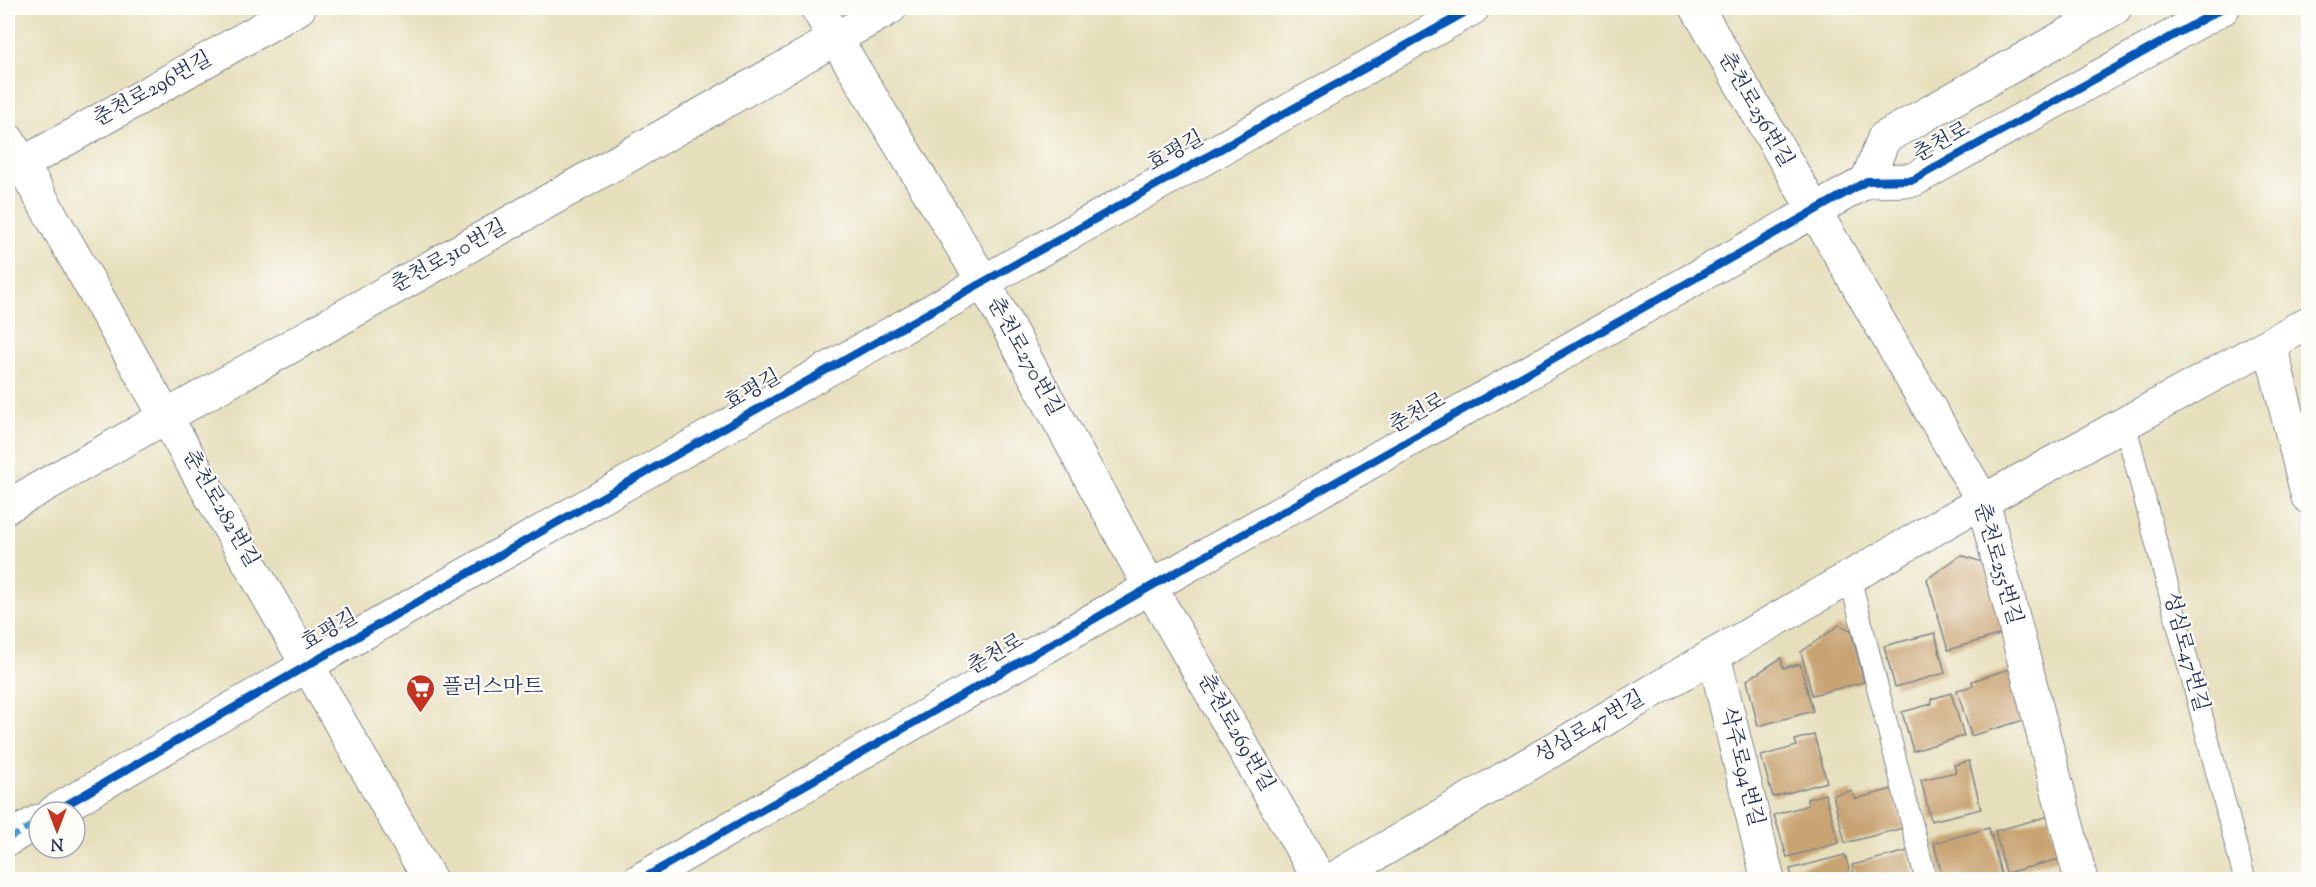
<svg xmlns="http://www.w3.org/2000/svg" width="2316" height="887" viewBox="0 0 2316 887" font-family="'Sorts Mill Goudy','Noto Serif KR',serif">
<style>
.building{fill:#c9a473}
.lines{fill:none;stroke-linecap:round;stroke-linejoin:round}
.service-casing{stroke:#80878c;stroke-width:23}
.minor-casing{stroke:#80878c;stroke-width:35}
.tertiary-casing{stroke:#80878c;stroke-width:35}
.service{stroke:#fff;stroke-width:21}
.minor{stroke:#fff;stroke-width:33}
.tertiary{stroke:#fff;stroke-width:33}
.quiet{stroke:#3a97de;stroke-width:6;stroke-dasharray:12 6;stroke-linecap:butt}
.cycleway-casing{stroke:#fdfcf7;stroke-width:11}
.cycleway{stroke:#0057b8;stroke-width:8}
.labels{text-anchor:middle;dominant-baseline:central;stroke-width:4.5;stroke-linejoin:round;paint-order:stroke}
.street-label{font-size:21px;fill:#1b2f5e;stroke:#fdfcf7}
.poi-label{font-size:21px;fill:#1b2f5e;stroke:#fdfcf7;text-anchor:start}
</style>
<rect width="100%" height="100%" fill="#fdfcf7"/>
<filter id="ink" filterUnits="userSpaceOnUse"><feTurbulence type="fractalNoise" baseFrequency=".0167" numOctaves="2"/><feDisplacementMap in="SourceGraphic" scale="12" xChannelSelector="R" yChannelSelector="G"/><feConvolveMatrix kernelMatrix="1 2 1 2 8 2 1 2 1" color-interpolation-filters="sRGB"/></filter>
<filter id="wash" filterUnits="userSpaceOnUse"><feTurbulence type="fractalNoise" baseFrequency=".008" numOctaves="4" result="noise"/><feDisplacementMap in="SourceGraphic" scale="24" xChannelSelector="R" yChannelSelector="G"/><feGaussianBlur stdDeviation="1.35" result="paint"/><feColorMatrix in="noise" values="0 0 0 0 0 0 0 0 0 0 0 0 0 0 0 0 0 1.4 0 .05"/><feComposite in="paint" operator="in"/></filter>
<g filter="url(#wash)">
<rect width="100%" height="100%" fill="#e6dfbb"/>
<g id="blocks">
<g class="building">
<polygon points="1961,555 1988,564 2005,633 1948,650 1927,579"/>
<polygon points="1839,625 1851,630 1864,682 1812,695 1801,652"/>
<polygon points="1935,633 1945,673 1895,687 1884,646"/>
<polygon points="1781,658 1783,668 1800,664 1813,711 1758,726 1747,680"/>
<polygon points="2009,669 2024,720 1971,736 1957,690 1973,686 1972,681"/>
<polygon points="1951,693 1964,736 1913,751 1902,712 1932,704 1931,699"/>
<polygon points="1814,735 1827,782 1773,797 1761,756 1797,746 1795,740"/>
<polygon points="1969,761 1981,809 1931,821 1921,780 1956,772 1954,765"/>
<polygon points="1892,789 1903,828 1845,843 1833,795 1851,791 1856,799"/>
<polygon points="1825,794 1839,843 1787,857 1774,815 1808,805 1807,799"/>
<polygon points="2049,816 2060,859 2006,873 1995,831"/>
<polygon points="1989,828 2001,874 1980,880 1943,880 1934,843"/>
<polygon points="1908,851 1915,880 1855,880 1852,865"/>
<polygon points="1845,855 1852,880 1793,880 1790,869"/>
</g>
</g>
</g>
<g filter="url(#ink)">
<use href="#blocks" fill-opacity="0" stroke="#80878c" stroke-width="1.5"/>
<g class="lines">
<defs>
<g id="service">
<polyline points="2125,424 2245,880"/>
<polyline points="1850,578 1926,880"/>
</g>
<g id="minor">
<polyline points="817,8 983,281 1150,587 1320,880"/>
<polyline points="1697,8 1983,501 2081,880"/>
<polyline points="8,140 430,880"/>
<polyline points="8,172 299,8"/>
<polyline points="2270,345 2308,497"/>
<polyline points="8,506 890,8"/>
<polyline points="1714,655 1768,880"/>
<path d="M54,812c470,-274 944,-539 1419,-804"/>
<polyline points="8,839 39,821"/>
<polyline points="1332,880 1714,655 1983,501 2308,323"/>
</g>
<g id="tertiary">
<polyline points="1867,181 1884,138 2115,8"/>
<polyline points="640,880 1150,587 1867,181 1913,180 2223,8"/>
</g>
</defs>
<use href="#service" class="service-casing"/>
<use href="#minor" class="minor-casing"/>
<use href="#tertiary" class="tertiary-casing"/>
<use href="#service" class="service"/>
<use href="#minor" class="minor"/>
<use href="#tertiary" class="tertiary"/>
<polyline class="quiet" points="8,839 39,821"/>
<defs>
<g id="cycleway">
<path d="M54,812c470,-274 944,-539 1419,-804"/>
<polyline points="640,880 1150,587 1867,181 1913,180 2223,8"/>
</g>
</defs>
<use href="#cycleway" class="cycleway-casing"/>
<use href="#cycleway" class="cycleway"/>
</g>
</g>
<defs>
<symbol id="supermarket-pin" viewBox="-11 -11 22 30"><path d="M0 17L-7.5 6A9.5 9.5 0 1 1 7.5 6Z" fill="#c8321e" stroke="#fdfcf7"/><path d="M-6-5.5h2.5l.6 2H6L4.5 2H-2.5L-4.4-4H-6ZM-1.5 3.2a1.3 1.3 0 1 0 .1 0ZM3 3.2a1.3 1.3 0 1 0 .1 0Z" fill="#fff"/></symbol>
</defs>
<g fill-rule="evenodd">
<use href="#supermarket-pin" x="404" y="672" width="33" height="45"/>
</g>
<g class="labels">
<g class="street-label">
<text transform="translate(153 90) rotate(-29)">춘천로296번길</text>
<text transform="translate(1755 110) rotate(60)">춘천로256번길</text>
<text transform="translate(1942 143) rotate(-29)">춘천로</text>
<text transform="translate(1176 152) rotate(-29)">효평길</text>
<text transform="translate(449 257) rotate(-29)">춘천로310번길</text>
<text transform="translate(1024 357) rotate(61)">춘천로270번길</text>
<text transform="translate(753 391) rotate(-30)">효평길</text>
<text transform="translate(1418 414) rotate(-29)">춘천로</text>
<text transform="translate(220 509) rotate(60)">춘천로282번길</text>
<text transform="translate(1997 564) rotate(74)">춘천로255번길</text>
<text transform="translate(330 631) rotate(-30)">효평길</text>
<text transform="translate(2185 652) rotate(75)">성심로47번길</text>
<text transform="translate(996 655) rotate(-30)">춘천로</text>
<text transform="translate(1590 728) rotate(-30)">성심로47번길</text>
<text transform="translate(1235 733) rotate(60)">춘천로269번길</text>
<text transform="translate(1741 767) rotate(76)">삭주로94번길</text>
</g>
<g class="poi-label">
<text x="442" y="688">플러스마트</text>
</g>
</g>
<rect width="2316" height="887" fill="none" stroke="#fdfcf7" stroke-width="30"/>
<g transform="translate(57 830) rotate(180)"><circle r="28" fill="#fdfcf7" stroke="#a3aaba" stroke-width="1.5"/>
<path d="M0-4.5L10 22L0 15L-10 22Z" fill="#c8321e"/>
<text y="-9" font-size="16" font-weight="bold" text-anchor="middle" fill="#1b2f5e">N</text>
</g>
</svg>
